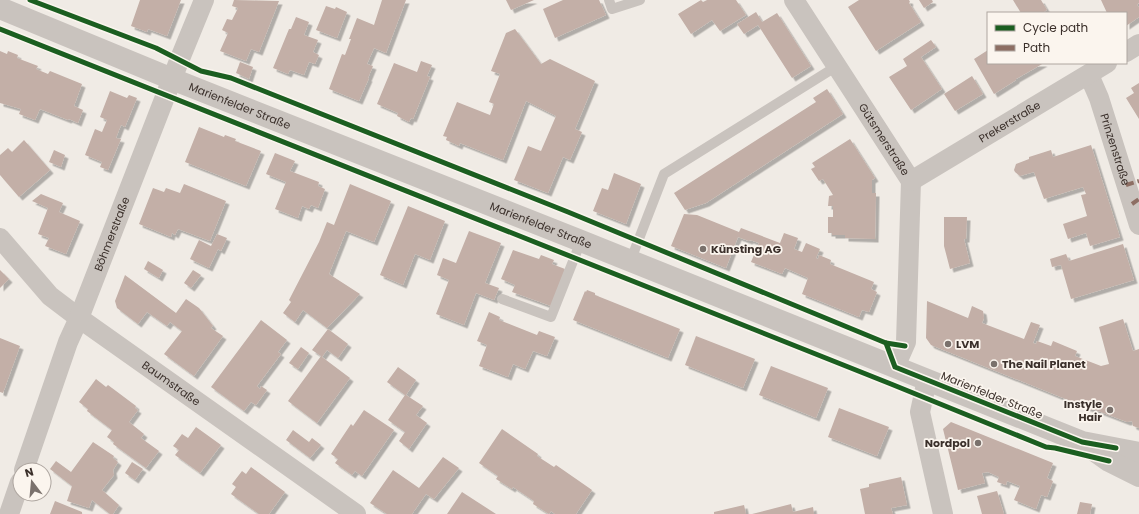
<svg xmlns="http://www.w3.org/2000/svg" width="1139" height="514" viewBox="0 0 1139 514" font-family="Poppins,sans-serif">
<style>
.building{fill:#c3afa7;filter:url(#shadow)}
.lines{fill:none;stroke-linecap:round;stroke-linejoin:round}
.service{stroke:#c9c3be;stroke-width:10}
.minor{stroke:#c9c3be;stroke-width:20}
.tertiary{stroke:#c9c3be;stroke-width:22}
.quiet{stroke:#8d6e63;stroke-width:4;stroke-dasharray:8 4;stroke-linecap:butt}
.cycleway-casing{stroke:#fbf5ee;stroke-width:8}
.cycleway{stroke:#1b5e20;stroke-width:5}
.poi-dot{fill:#7a716c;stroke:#fbf5ee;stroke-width:1.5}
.labels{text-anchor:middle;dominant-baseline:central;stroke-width:3.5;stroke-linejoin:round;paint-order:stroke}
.street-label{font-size:11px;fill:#3b302b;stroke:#fbf5ee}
.poi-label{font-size:11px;font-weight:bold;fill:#3b302b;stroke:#fbf5ee;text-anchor:start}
</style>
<defs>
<filter id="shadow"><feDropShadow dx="3.5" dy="3.5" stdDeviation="0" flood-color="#0004"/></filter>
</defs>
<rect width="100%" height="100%" fill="#f0ebe5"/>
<g class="building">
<polygon points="140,0 181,0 167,36 148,29 147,32 131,26"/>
<polygon points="234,0 279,1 259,52 251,49 246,61 220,51 228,33 222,30 227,19 232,20 238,8 232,6"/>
<polygon points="382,0 406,0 386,53 374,48 367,64 373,66 368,78 369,78 359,101 329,89 342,54 345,55 351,39 349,39 357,18 374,25"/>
<polygon points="506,0 534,0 511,10"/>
<polygon points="563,0 599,0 606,15 555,38 543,9"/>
<polygon points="701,0 703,2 707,0 736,0 746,15 720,31 712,20 691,34 678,14"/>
<polygon points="859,0 909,0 910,2 909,3 921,22 876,51 848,7"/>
<polygon points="919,0 932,0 933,2 924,8"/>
<polygon points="1013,0 1041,0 1047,10 1042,13 1021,13"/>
<polygon points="1101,0 1139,0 1139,3 1137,5 1139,7 1139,17 1126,26 1126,13 1107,13"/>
<polygon points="326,6 335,9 336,7 347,12 337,38 316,30"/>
<polygon points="756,12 762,22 777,13 811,66 792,78 758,25 744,34 737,24"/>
<polygon points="296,17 309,22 304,35 318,40 313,52 319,55 315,64 309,62 304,75 290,70 288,74 273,68 289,29 291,29"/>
<polygon points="515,29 541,64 550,59 595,81 575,129 582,132 570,160 563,157 548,193 514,180 528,146 541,151 556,116 526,101 503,160 460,143 459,146 446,140 447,137 443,136 457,102 490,115 494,104 489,102 500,74 491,71 506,33"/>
<polygon points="931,40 936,47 921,57 942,89 911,110 889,77 907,66 903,59"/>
<polygon points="988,50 988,63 1044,63 1016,79 1016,80 994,94 974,59"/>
<polygon points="0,51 7,54 8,51 18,55 17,58 38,66 36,69 48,74 50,71 82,84 74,106 83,110 78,123 69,119 68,120 40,109 35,120 19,114 21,109 0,103"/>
<polygon points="421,61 432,65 427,76 430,77 413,119 411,118 409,122 397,116 398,113 377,104 394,63 417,72"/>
<polygon points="240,62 253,67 249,79 236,73"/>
<polygon points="972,76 983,94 955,111 944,94"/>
<polygon points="1139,83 1139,119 1126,98 1134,93 1131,88"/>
<polygon points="827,89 843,114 706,203 685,210 674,193 816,102 813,98"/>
<polygon points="110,91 127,98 129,95 137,98 125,127 121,125 116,138 121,139 108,170 100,167 102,162 85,155 95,129 102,132 107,120 100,117"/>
<polygon points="199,127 224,137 225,135 236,139 235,141 261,151 246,186 185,162"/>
<polygon points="850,139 875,178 872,180 872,193 876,193 875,239 845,238 845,235 832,235 832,233 828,233 828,217 833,217 833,206 828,206 829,196 833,195 823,179 819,181 811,169 815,167 812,163"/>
<polygon points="24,140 50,170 19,197 0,175 0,155 8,148 12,152"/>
<polygon points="1091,145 1120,237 1090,246 1086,233 1068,239 1063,224 1087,216 1081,195 1086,194 1083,187 1044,199 1034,172 1020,176 1015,172 1014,170 1016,164 1029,159 1029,157 1051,150 1053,157"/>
<polygon points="54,150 65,155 61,167 49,162"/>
<polygon points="275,153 295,161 290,171 319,182 318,186 325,189 318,208 311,205 309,209 302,206 298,218 275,209 286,182 266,174"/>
<polygon points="614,173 641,184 626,224 593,211 602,188 608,190"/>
<polygon points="184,184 226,201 210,241 178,229 175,235 172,233 171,237 139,224 153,188 164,192 166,188 180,193"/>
<polygon points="350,184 391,201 374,242 346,231 329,274 360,294 327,328 303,310 295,322 283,313 291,302 289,300 319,242 327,222 334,225"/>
<polygon points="41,194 63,203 59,212 80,221 66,254 45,246 49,238 38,234 48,208 32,201"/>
<polygon points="408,206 445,221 430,260 415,254 403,285 380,275"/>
<polygon points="684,214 697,215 739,232 741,228 780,243 784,233 798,238 794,249 802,252 806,243 820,249 816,258 818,259 819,255 831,260 830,264 874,282 871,289 877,292 869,312 862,310 859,317 802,294 808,278 785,268 782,274 751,262 759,243 750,240 749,241 738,237 726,268 671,246"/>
<polygon points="944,217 967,217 966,239 964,239 970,263 950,269 944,246"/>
<polygon points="469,231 501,243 485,283 499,288 494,300 476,293 464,325 436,314 449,280 437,275 443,258 456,263"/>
<polygon points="217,234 227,238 221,251 218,249 209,268 190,259 199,240 211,246"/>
<polygon points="1123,244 1134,280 1071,299 1061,265 1052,267 1050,259 1066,254 1069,261"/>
<polygon points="513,250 539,259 541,255 554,260 552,264 565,269 551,306 512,292 515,285 501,279"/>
<polygon points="148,261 163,270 159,278 144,269"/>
<polygon points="0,270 9,279 0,288"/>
<polygon points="193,270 201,275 191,288 184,283"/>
<polygon points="125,275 176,313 186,299 199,308 213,326 211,328 223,336 194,376 164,354 182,331 170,322 167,326 147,312 138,324 117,308 115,301"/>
<polygon points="587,290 595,293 595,295 680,329 668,358 573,320 585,291 586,292"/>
<polygon points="927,301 968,318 972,306 983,311 984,318 982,323 1024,339 1031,322 1040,325 1033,343 1036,344 1037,341 1051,346 1053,341 1077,351 1075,356 1101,366 1109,364 1099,327 1123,319 1133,351 1139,349 1139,428 1133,426 1132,421 1127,422 1093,409 1093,410 931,345 926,338"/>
<polygon points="489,312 500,317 499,320 537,335 539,331 555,337 547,356 533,351 525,369 513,364 508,377 479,366 487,345 477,341"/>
<polygon points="261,320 287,340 278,352 281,354 257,386 260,389 261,386 267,390 256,405 251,402 244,411 211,387"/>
<polygon points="328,329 348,344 338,358 327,350 322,357 350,378 317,423 288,401 321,356 312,350"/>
<polygon points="696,336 755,359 743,388 685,365"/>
<polygon points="0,338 20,346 3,393 0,392"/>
<polygon points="301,347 309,353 298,369 289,363"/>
<polygon points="771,366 828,388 816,418 759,395"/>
<polygon points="398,367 416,380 406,395 423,406 416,415 427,423 409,449 399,441 405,432 388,420 405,395 387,382"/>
<polygon points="96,379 106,387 108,385 136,406 135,408 138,410 129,422 144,434 141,438 159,451 146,468 113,444 114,442 107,437 112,430 87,411 88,409 79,402"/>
<polygon points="839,408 889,427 877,456 828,437"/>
<polygon points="364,410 394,430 362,476 355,471 352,475 335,463 338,459 331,454 351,424 353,426"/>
<polygon points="951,422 1053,463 1047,478 1053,481 1047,497 1041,495 1036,509 1014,500 1020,486 1007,481 1006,485 997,482 999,477 988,472 982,473 985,483 958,490 943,429"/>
<polygon points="196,427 221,445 200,473 175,455 179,450 173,446 182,434 188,438"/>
<polygon points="502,429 538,454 537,456 554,467 556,465 592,490 576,514 555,514 551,511 549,514 533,504 534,501 513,487 512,489 496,479 498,476 479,463"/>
<polygon points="293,430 309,442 312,438 321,445 310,458 286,440"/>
<polygon points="93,442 114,456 113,458 118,462 113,470 114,475 102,490 119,505 113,514 110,514 92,500 89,508 67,501 72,486 50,469 56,461 71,472"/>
<polygon points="443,457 459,468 434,499 426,494 412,514 387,514 370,503 393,470 419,488"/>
<polygon points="132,462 143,469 135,480 125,473"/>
<polygon points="251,467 285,492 269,514 259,514 231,494 236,487 232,484 242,471 246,474"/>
<polygon points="901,477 907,505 891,508 893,514 865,514 860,489 869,487 869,484"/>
<polygon points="997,491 1004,514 982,514 977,496"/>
<polygon points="462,492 496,514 447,514"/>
<polygon points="55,501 82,512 82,514 50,514"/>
<polygon points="1080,502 1092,504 1090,514 1077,514"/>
<polygon points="791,504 793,512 813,507 814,514 752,514"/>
<polygon points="744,505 746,514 714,514 714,512"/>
</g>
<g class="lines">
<g class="service">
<polyline points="609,0 612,9 640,0"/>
<polyline points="630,262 664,174 837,66"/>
<polyline points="502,299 551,317 581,241"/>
</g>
<g class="minor">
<path id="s1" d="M794,0l117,181 -5,161 -11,25"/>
<polyline points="1126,52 1139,44"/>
<path id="s2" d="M1089,75l10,23 40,127"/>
<path id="s3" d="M911,181l196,-118"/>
<path id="s4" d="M0,238l50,58 29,22 277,196"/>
<polyline points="927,380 920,412 943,514"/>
<path id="s5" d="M24,470l44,-128 11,-24 100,-257 25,-61"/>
<polyline points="9,514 20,482"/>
</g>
<g class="tertiary">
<path id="s6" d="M0,8l172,71 409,162 501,201 57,11"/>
<polyline points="1088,446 1109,461 1139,476"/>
</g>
<g class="quiet">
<polyline points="1126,185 1139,181"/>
<polyline points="1132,204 1139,199"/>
</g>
<defs>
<g id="cycleway">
<polyline points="30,0 156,48 201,71 231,78 568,212 886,343 905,346"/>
<polyline points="0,29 891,384 1046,447 1055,448 1109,461"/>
<polyline points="886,343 895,367 1082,442 1116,448"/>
</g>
</defs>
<use href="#cycleway" class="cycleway-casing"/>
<use href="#cycleway" class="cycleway"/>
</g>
<g class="poi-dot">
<circle cx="703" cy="249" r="4"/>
<circle cx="948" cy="344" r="4"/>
<circle cx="994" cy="364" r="4"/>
<circle cx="1110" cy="410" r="4"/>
<circle cx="978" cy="443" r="4"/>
</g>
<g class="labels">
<g class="street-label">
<text stroke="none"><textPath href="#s6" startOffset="259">Marienfelder Straße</textPath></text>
<text stroke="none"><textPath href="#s3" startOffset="115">Prekerstraße</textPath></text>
<text stroke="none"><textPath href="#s1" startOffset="166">Gütsmerstraße</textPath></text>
<text stroke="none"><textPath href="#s2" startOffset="79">Prinzenstraße</textPath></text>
<text stroke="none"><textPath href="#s6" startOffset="583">Marienfelder Straße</textPath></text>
<text stroke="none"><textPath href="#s5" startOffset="252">Böhmerstraße</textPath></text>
<text stroke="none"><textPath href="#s4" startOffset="226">Baumstraße</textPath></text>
<text transform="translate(992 395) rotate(22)">Marienfelder Straße</text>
</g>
<g class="poi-label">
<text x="711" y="249">Künsting AG</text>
<text x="956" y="344">LVM</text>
<text x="1002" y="364">The Nail Planet</text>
<text x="1102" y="404" text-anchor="end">Instyle<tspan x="1102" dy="13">Hair</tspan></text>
<text x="970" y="443" text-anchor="end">Nordpol</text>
</g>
</g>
<rect x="987" y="12" width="140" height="52" fill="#fbf5ee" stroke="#aea6a0"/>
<rect x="995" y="25" width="20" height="6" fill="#1b5e20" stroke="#aea6a0"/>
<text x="1023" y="32" font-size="12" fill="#3b302b">Cycle path</text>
<rect x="995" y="45" width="20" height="6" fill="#8d6e63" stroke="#aea6a0"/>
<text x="1023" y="52" font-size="12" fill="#3b302b">Path</text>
<g transform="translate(32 482) rotate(344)"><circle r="19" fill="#fbf5ee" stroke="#aea6a0"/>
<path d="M0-3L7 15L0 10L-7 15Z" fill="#7a716c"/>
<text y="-6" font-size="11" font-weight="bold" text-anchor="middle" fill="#3b302b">N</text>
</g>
</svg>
